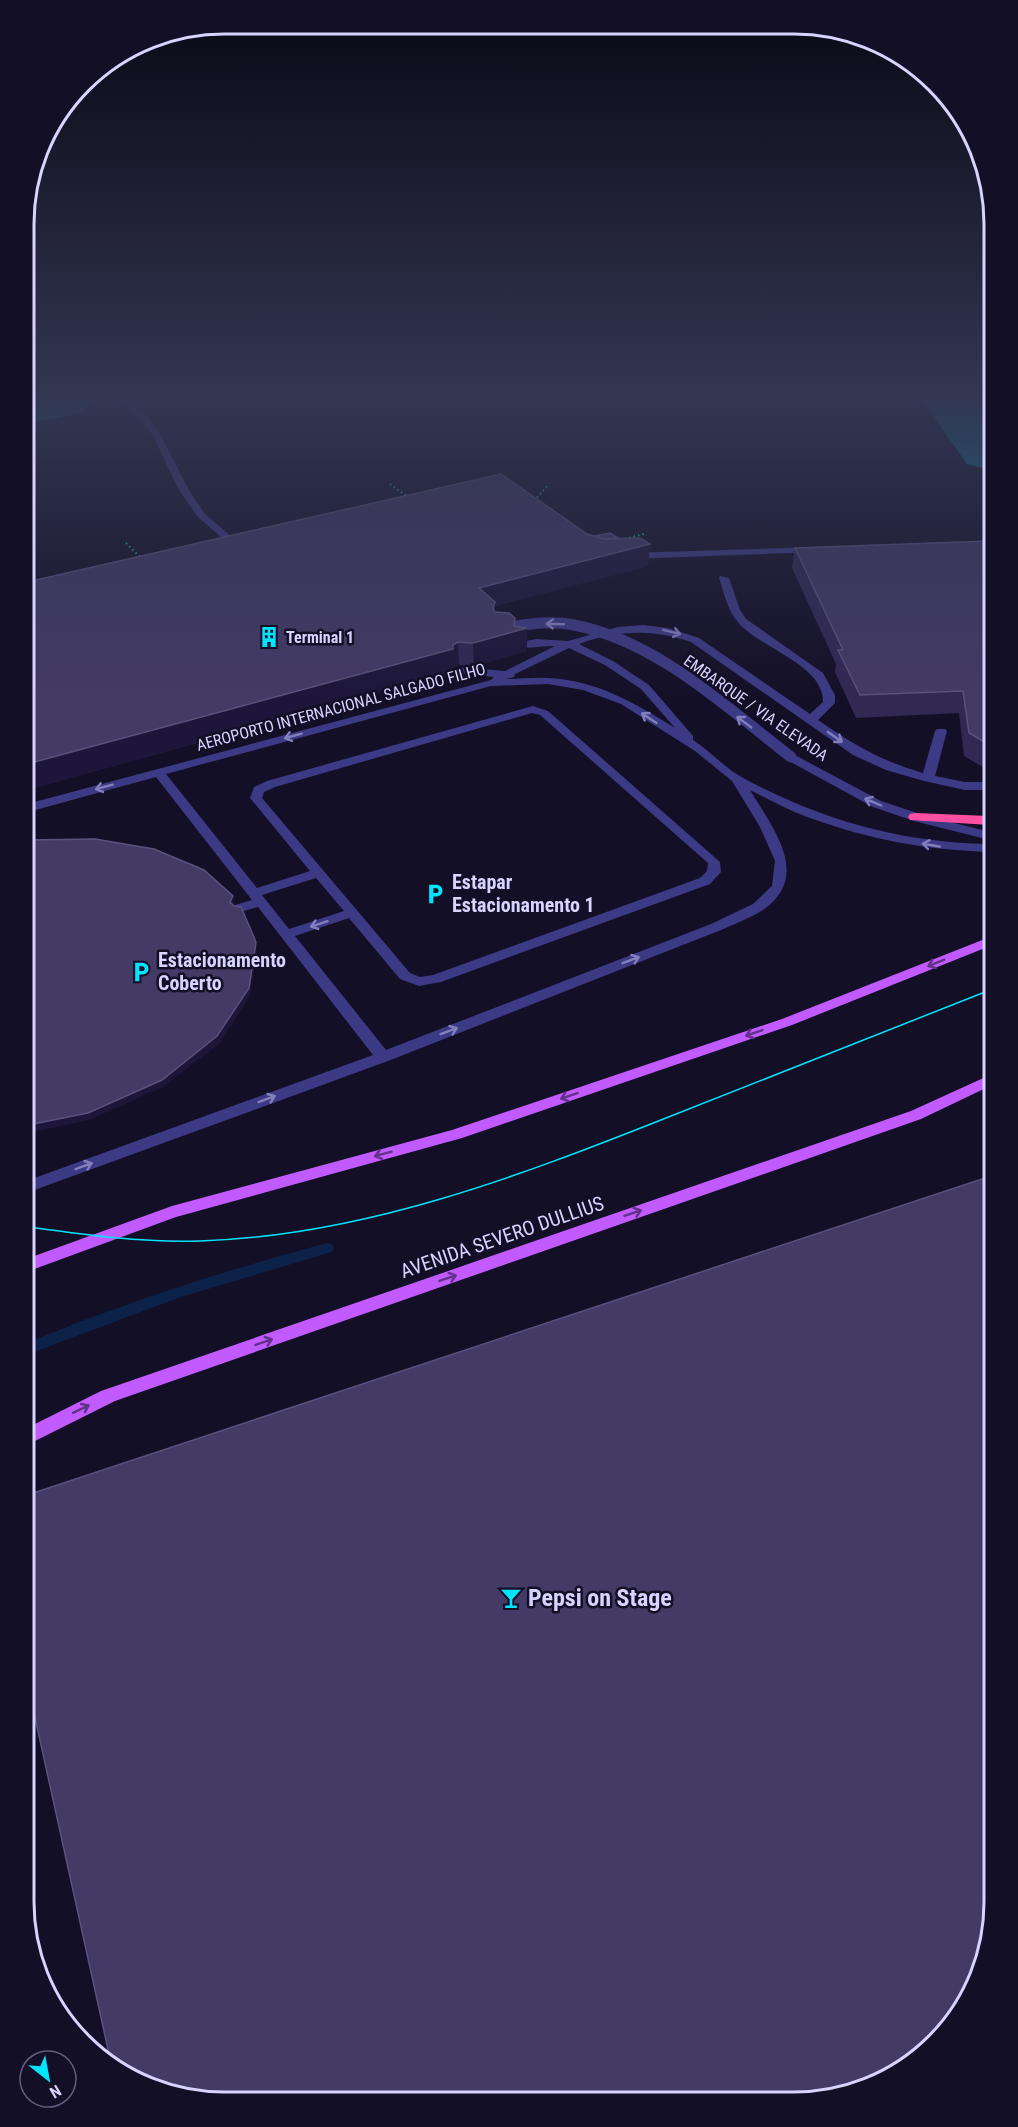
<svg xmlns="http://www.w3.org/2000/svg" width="1018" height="2127" viewBox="0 0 1018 2127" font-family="'Roboto Condensed',sans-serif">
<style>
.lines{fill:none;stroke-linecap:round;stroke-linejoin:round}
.stream{fill:#0c2248;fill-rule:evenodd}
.taxiway{fill:#0a7a92;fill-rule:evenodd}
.minor{fill:#3d3a85;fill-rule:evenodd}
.major{fill:#c25bff;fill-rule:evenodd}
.highway{fill:#ff4fa3;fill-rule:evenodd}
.tram{stroke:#00e5ff;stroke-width:1.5}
.path-bridge{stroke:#2fb8b0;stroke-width:2;stroke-dasharray:1.5 3;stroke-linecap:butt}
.minor-bridge{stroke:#3d3a85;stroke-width:11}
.wall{fill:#312854}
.shaded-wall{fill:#1d163a}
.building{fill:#433a66;stroke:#5a527e;stroke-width:1.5}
.oneway{stroke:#837fbc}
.oneway2{stroke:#623188}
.labels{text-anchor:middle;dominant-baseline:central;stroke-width:5;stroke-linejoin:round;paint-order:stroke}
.far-poi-label{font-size:16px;font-weight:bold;fill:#d9d4ff;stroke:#130f26;text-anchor:start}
.far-street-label{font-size:16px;fill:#d9d4ff;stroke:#130f26}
.poi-label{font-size:20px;font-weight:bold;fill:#d9d4ff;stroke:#130f26;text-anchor:start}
.street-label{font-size:20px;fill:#d9d4ff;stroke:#130f26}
.near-poi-label{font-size:24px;font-weight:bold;fill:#d9d4ff;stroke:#130f26;text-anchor:start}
.rim{fill:none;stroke:#d9d4ff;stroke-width:3}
</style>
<rect width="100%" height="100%" fill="#130f26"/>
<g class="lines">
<path class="stream" d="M327,1243l5,1 2,4 -2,4 -151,45 -152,57v-12c97,-40 197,-72 298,-99z"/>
<g class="taxiway">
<polygon points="26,400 92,400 84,412 26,424"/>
<polygon points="922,400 979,400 988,411 988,469 967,464"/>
</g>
<g class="minor">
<polygon points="120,400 129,400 148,417 160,434 189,490 204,513 241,545 241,549 235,549 198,517 179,490 152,434 142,421"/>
<polygon points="815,547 818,548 818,552 629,559 624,556 629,553"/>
<path d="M720,576l9,2 11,32 6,9 77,54 12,22v8l-17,17c38,26 61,40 105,53l12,-42 2,-2h8l2,2 -12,45 30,6h24v8h-24l-41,-9 -38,-11 -33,-15 -162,-113c-39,-13 -73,-12 -112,2l34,17 36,24 44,51v4c18,12 33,29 52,39 80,42 154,63 245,65v8c-62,-2 -119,-12 -177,-33 -22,-7 -43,-19 -63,-29 23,38 62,86 13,120 -13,8 -29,14 -42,20l-333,131 -359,131v-12l344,-125 -115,-148 -18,5 -5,-1 -2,-3 2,-3 17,-5 -96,-123 -128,35 -1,-8 464,-124 3,-3 -34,-4 -5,-3 5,-3 45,4 50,-25c-13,0 -26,3 -39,1v-4l20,-4 32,2 50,-14 25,-2 25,3 31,10 111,76 13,-12c1,-38 -65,-54 -86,-81 -10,-12 -13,-29 -18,-43zM569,648l36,17 36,24 34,39c-40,-25 -79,-48 -127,-50 -14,-1 -28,1 -42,1l8,-2 1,-3zM548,684l35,6 38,14 74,47 37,30 28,46 15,34 -3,25 -19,18 -42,20 -325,126 -91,-114 54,-18 51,61 19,7 22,-4 269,-98 11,-12 -1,-10 -172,-151 -15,-5 -266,75 -13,6 -4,11 60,73 -53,17 -91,-114 325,-88zM532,713l8,2 168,148 -1,8 -7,7 -267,97 -13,2 -10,-4 -148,-175 2,-6 11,-5zM316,878l28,33 -55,18 -27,-34z"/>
<polygon points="791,753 881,801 923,815 990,832 990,840 914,821 873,807 787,760 787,754"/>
</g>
<g class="major">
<polygon points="990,937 990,946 792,1025 462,1138 176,1217 29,1271 29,1258 172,1206 452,1130 782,1019"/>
<polygon points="990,1075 990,1086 921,1119 115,1401 29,1444 29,1427 101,1391 911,1111"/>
</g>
<polygon class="highway" points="915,813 989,816 990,825 910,820 908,817 910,814"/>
<path class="tram" d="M29,1227c57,8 113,16 171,14 162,-5 317,-64 466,-123 108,-42 216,-85 324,-128"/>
<g class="path-bridge">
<polyline points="390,484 409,498"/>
<polyline points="534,501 549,484"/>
<polyline points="625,539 644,534"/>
<polyline points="126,543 142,559"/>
</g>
<path class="minor-bridge" d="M501,629c24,-5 49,-9 73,-4 83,16 152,82 217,132"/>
</g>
<g class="wall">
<polygon points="587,534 648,566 495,606 495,612 515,618 515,626 527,628 527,651 474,666 459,665 454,668 453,672 27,790"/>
<polygon points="988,541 989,766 981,766 964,756 959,713 856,718 835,672 836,664 792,568 795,548"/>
</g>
<g class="shaded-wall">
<polygon points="650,544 648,566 495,606 495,624 479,588"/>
<polygon points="515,618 515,632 527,628 527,651 474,666 473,643"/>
<polygon points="458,642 459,665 454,668 453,672 27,790 27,764 453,645"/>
<polygon points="233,896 234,903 231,909 230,902"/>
<polygon points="256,942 257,949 250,996 219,1044 163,1087 89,1120 28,1133 28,1125"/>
<polygon points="910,2065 905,2069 877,2082"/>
</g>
<g class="building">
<polygon points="501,474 587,534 604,539 640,538 650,544 479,588 495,602 493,608 495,612 509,613 515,618 514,626 527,628 473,643 458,642 453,645 453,649 27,764 27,582"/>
<polygon points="610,533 618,538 604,539 595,536"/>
<polygon points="988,541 989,743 986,743 969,733 963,691 860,695 838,650 843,650 795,548"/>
<polygon points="95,839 154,849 204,870 233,896 230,902 234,906 241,907 256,942 249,988 217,1036 162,1080 88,1113 28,1125 28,840"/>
<polygon points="991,1176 994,1916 979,1979 945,2035 910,2065 877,2082 846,2096 186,2099 111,2063 30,1695 30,1494"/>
</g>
<defs><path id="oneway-shaft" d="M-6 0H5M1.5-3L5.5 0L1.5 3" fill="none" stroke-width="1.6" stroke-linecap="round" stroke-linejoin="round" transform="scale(1.5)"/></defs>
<g class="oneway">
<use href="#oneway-shaft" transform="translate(555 624) rotate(-178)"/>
<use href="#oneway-shaft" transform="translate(672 632) rotate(14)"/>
<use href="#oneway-shaft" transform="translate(649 718) rotate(-147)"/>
<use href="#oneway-shaft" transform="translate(744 722) rotate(-143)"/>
<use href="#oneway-shaft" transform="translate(293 736) rotate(165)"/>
<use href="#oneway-shaft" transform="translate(835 737) rotate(35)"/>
<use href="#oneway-shaft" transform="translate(104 787) rotate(165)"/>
<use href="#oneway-shaft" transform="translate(873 802) rotate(-157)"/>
<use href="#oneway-shaft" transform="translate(931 845) rotate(-170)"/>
<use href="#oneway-shaft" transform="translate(319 924) rotate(162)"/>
<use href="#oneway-shaft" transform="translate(631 960) rotate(-21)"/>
<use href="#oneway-shaft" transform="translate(449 1031) rotate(-21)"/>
<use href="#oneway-shaft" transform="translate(267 1099) rotate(-20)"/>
<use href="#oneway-shaft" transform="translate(84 1166) rotate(-20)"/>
</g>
<g class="oneway2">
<use href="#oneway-shaft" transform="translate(936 963) rotate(158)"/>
<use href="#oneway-shaft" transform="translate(754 1033) rotate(161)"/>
<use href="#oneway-shaft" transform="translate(569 1096) rotate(161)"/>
<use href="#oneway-shaft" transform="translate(383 1154) rotate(165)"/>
<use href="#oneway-shaft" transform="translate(633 1213) rotate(-19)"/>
<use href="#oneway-shaft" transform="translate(448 1278) rotate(-19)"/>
<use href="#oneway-shaft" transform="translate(264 1342) rotate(-19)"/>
<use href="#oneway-shaft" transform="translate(81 1409) rotate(-25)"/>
</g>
<linearGradient id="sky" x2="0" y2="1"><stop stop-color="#0a0815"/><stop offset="0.57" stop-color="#333752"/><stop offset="1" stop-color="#333752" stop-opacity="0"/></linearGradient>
<rect width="1018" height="698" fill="url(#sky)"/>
<defs>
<symbol id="building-bare" viewBox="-9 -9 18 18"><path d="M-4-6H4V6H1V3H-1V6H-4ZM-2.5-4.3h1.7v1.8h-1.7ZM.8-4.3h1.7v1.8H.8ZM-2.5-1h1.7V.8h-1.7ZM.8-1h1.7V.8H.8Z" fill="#00e5ff" stroke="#130f26" stroke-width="2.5" paint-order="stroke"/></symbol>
<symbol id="parking-bare" viewBox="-9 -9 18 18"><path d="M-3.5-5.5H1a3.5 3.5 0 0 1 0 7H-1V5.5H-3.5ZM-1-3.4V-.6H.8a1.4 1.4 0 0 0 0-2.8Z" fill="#00e5ff" stroke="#130f26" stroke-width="2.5" paint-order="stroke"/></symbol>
<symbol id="bar-bare" viewBox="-9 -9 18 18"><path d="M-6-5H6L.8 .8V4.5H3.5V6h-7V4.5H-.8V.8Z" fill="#00e5ff" stroke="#130f26" stroke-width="2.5" paint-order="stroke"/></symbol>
</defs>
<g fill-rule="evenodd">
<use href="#building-bare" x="254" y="622" width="30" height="30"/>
<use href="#parking-bare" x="420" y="879" width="30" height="30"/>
<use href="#parking-bare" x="126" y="957" width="30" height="30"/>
<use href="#bar-bare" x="496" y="1583" width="30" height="30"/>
</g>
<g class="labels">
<g class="far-poi-label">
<text x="286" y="637">Terminal 1</text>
</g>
<g class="far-street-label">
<text transform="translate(341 707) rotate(-15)">AEROPORTO INTERNACIONAL SALGADO FILHO</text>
<text transform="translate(756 708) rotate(35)">EMBARQUE / VIA ELEVADA</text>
</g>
<g class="poi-label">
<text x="452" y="882">Estapar<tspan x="452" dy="23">Estacionamento 1</tspan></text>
<text x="158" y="960">Estacionamento<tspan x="158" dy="23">Coberto</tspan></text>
</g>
<g class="street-label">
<text transform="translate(502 1237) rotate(-19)">AVENIDA SEVERO DULLIUS</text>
</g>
<g class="near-poi-label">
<text x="528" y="1598">Pepsi on Stage</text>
</g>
</g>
<path d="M0 0H1018V2127H0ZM224 34H794A190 190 0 0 1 984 224V1902A190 190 0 0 1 794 2092H224A190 190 0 0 1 34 1902V224A190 190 0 0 1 224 34Z" fill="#130f26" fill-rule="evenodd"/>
<path class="rim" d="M224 34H794A190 190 0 0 1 984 224V1902A190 190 0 0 1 794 2092H224A190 190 0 0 1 34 1902V224A190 190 0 0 1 224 34Z"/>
<g transform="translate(48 2079) rotate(149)"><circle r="28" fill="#130f26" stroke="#625e7d" stroke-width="1.5"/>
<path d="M0-4.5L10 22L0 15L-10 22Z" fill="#00e5ff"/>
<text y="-9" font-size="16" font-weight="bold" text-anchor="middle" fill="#d9d4ff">N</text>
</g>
</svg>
